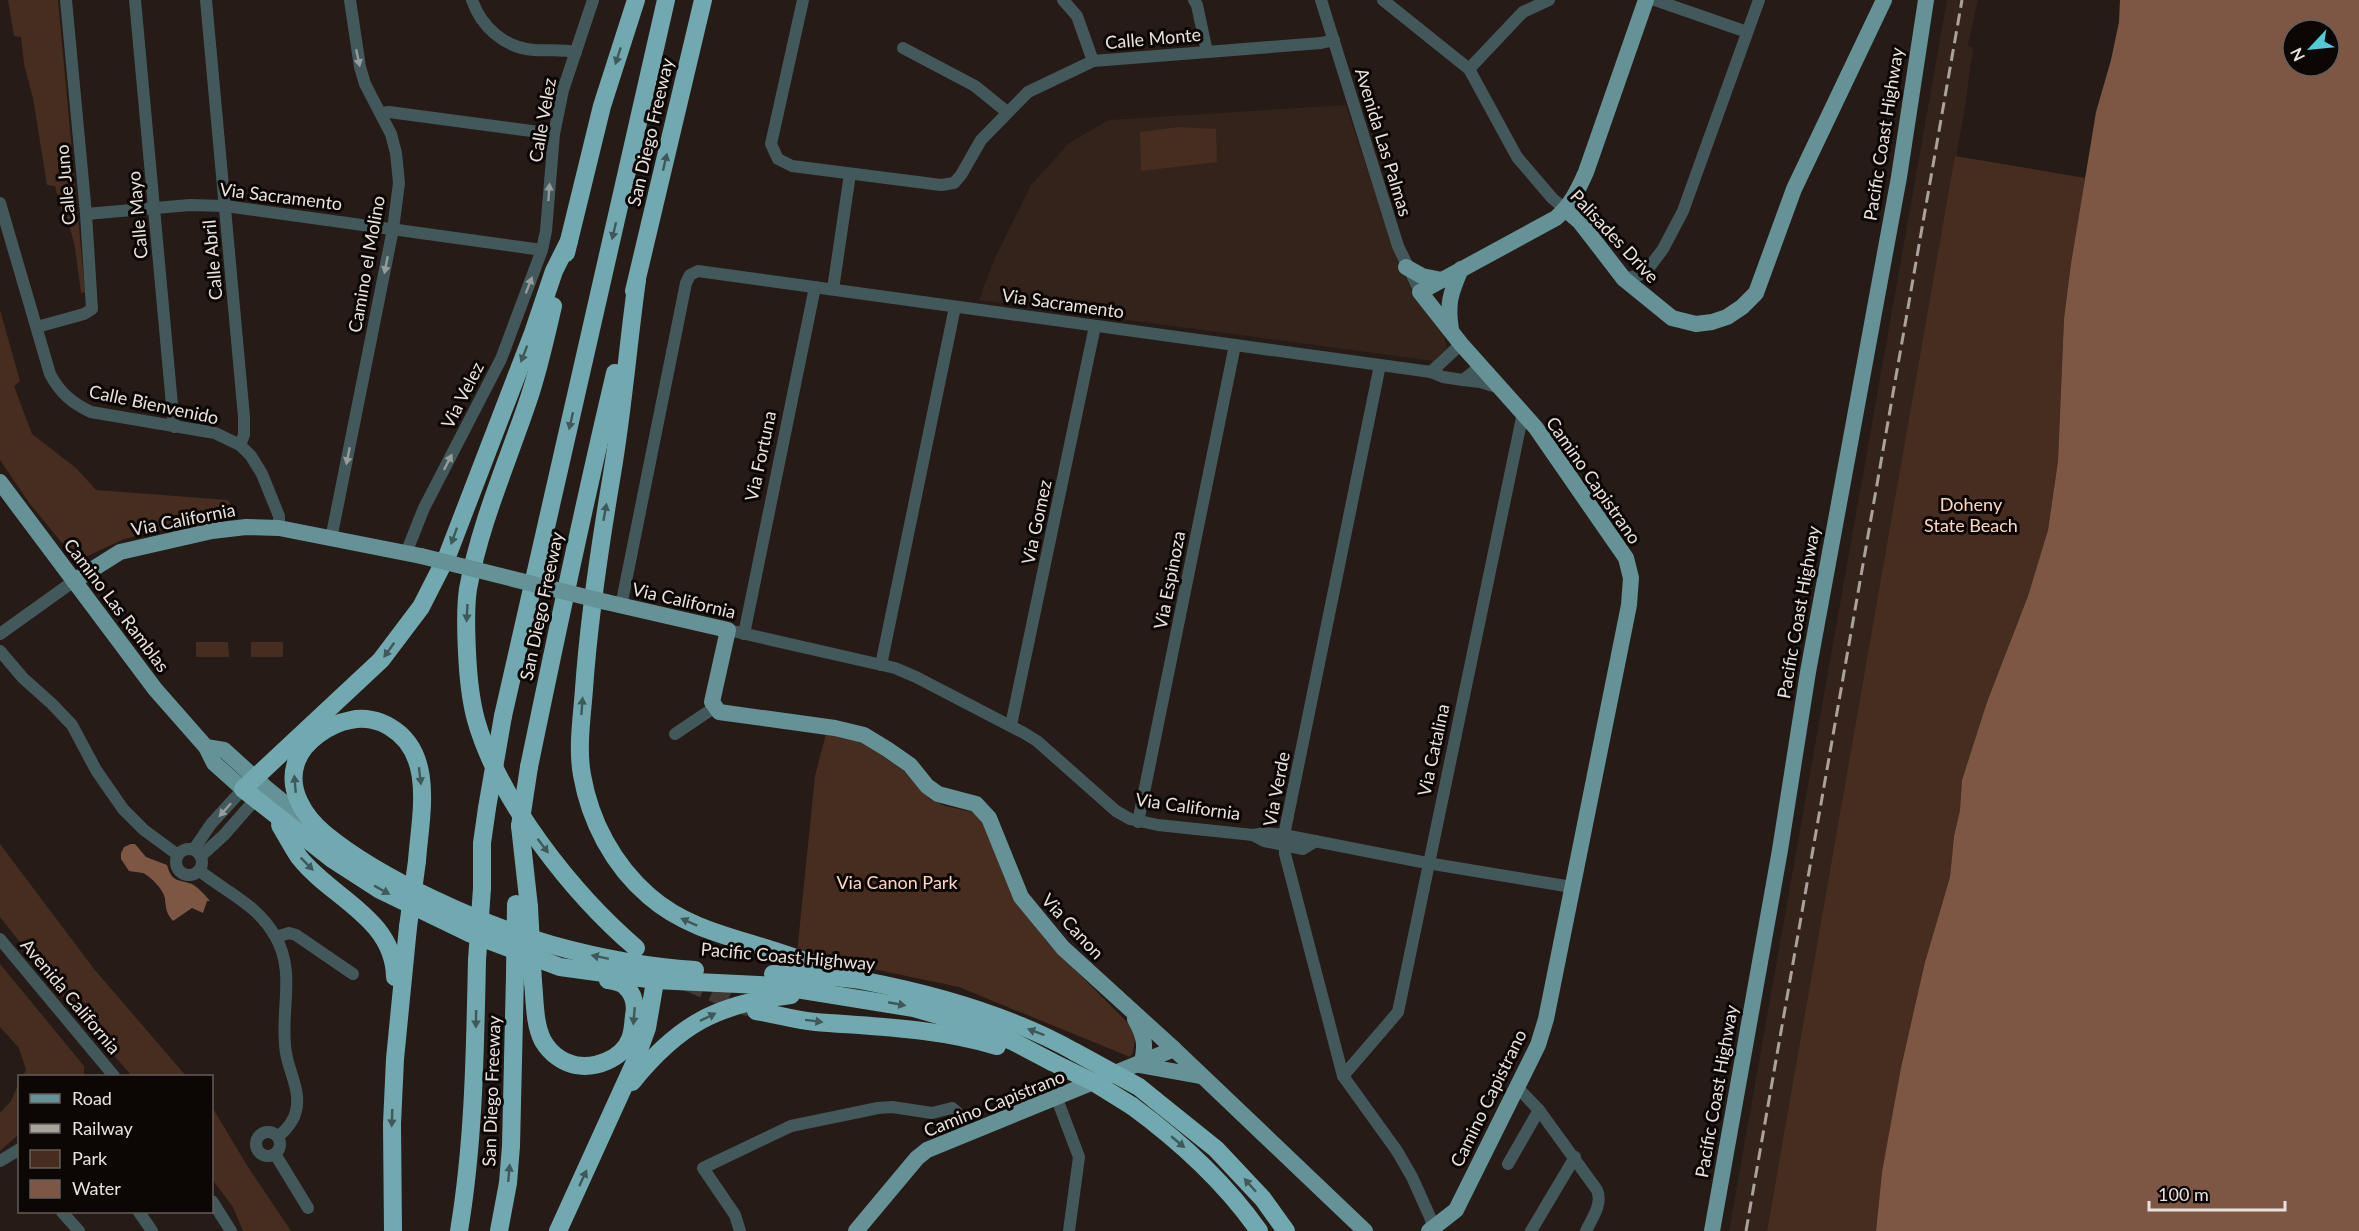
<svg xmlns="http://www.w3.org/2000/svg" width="2359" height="1231" viewBox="0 0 2359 1231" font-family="Lato,sans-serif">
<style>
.built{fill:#34231a}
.green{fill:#472d1f}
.water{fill:#7d5744;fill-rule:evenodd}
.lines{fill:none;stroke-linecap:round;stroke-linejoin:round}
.highway-tunnel{stroke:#433934;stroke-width:18;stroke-dasharray:18 9;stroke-linecap:butt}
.minor{stroke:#43585b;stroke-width:12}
.major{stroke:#649297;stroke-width:16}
.highway{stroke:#72a9b0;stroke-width:18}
.rail{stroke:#aaa29d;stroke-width:3;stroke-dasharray:12 6;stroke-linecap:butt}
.major-bridge{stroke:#649297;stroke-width:16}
.highway-bridge{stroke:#72a9b0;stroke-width:18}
.oneway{fill:#3f585a}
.oneway2{fill:#969c9c}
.labels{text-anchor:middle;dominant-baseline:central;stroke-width:6;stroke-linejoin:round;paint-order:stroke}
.street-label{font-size:18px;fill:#e9e1dd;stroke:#0c0705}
.park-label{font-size:18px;fill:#fdd5c1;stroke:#0c0705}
</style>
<rect width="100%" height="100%" fill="#261b16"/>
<g class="built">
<polygon points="1947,0 1978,0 1968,45 1973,48 1965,107 1767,1231 1729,1231"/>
<polygon points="1346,105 1391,241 1411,290 1441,325 1447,348 1433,361 979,300 994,260 1031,185 1069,143 1109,120"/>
</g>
<g class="green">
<polygon points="8,0 58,0 85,292 81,293 75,247 67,217 63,216 55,186 47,185 33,98 24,64 21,37 14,36"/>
<polygon points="1179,127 1216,129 1217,162 1141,171 1140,132"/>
<polygon points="1955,156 2085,178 2064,319 2058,461 2048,530 2028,596 1987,702 1962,780 1960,810 1954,836 1950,877 1925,962 1882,1172 1876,1231 1767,1231"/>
<polygon points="0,310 20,381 14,386 32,434 76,468 96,490 228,500 237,513 124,539 77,561 30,504 0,460"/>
<polygon points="196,642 228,642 229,657 196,657"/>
<rect x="251" y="642" width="32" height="15"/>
<polygon points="827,730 864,738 877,752 908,774 930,799 945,806 972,812 982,818 1026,913 1047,942 1136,1031 1133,1053 1130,1057 959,987 797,953 815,776"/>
<polygon points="0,844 94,969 186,1076 132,1076 73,1009 0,917"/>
<polygon points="0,964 84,1066 84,1076 23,1076 26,1070 19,1048 0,1027"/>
<polygon points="19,1083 19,1134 0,1151 0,1113 11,1101"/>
<polygon points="212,1107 248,1167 291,1231 243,1231 233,1207 212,1179"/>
</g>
<g class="water">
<path d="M2120,0h239v1231h-483l6,-59 19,-104 24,-106 25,-85 4,-41 6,-26 2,-30 25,-78 41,-106 20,-66 10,-69 6,-142 7,-55 25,-152 15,-52 8,-38zM2293,30h36v36h-36z"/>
<path d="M131,844h4l11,13 21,8c5,18 11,14 25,19 6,3 14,12 18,17h-3l-4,12 -11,-5 -19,13c-7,-8 -7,-12 -8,-22 -1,-9 -14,-22 -22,-26 -4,-1 -10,-1 -14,-2l-8,-12v-6l3,-6z"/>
</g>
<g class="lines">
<polyline class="highway-tunnel" points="687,982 750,1008"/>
<g class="minor">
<polyline points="135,0 174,427"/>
<polyline points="206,0 244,417 244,435 240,445"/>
<path d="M472,0c9,26 32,48 62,50 14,1 27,-1 42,2"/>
<polyline points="803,0 771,144 778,159 792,166 941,185 954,183 961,175 981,140 1028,92 1093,61 1321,43 1334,40"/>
<polyline points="1063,0 1077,16 1093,61"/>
<polyline points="1194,0 1197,5 1207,52"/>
<polyline points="1321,0 1398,246 1420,292"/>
<polyline points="1383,0 1469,69 1517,157 1552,198 1566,210"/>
<polyline points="1655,0 1747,32"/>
<polyline points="903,48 975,86 1007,112"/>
<polyline points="1469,69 1523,12 1549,0"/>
<polyline points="382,113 389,112 554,134"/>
<path d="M0,203l50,171c10,19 22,29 41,38l124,21 25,12 11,11 11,18 17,42v12"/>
<polyline points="86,214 190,205 225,206 542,250"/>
<polyline points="1624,279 1639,275 1648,269 1663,249 1683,211 1759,0"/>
<polyline points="833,289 850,174"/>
<polyline points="37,327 84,314 92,309 86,214 66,0"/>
<polyline points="1380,365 1284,835 1285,854 1343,1076 1397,1151 1412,1177 1430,1217 1434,1231"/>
<polyline points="1431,372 1461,344"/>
<polyline points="1463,380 1480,382 1500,388"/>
<polyline points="331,539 393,229 399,183 396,153 391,134 365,84 360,67 350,0"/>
<polyline points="406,553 424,508 501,359 542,250 546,231 554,134 563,90 593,0"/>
<polyline points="621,606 686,283 690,275 698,271 1431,372 1443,377 1463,380 1481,366"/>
<polyline points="728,630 895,668 916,677 1024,733 1037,741 1116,811 1130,819 1158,825 1253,835 1265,833 1284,835 1427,863 1572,887"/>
<polyline points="0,634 74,581"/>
<polyline points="744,634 815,287"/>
<polyline points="0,651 23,678 52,704 72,725 96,770 123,809 144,830 178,855"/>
<polyline points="881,665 955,307"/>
<polyline points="1011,725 1095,326"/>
<polyline points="675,734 715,707"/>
<polyline points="1138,822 1235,345"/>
<polyline points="1253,835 1264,841 1303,849 1316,841"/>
<circle cx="189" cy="862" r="13"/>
<polyline points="194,849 211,824 243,789"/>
<polyline points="201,856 224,835 260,794"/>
<path d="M200,871c26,21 58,34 75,65 22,37 4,77 11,117 3,19 15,38 10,58 -2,11 -10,19 -18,26"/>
<polyline points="276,937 289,933 296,935 353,974"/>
<polyline points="0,939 114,1076"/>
<polyline points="1343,1076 1398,1012 1523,413"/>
<path d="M1516,1086l23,24 58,80c6,14 -5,28 -11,41"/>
<polyline points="1057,1099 1079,1157 1069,1231"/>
<circle cx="268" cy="1144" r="12"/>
<polyline points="275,1154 308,1208"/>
<polyline points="0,1161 20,1149"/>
<polyline points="1508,1164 1539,1110"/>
<polyline points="212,1201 231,1231"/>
<polyline points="62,1212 79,1231"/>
<polyline points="139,1212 152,1231"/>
<polyline points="740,1231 735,1215 703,1168 791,1126 878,1108 892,1107 932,1113 952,1108 956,1111 967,1133"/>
<polyline points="1531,1231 1575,1157"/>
</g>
<g class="major">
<polyline points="1566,210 1580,222 1624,279 1672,318 1696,324 1712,322 1727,317 1742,307 1756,293 1794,189 1884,0"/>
<polyline points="1406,267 1422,276 1442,280"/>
<path d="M1451,330c-4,-26 -1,-36 10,-61"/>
<polyline points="0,482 155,689 206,747 214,763 243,789"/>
<polyline points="74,581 120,552 212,531 246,527 279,528 421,556"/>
<polyline points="606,602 728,630 712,702 719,712 835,728 864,735 887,749 910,765 927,786 938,794 976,804 989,818 1021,897 1063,948 1174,1049 1365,1231"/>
<polyline points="206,747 224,750 266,788 310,824"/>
<path d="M1135,1019c9,16 12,27 6,45"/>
<polyline points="1139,1065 1200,1076"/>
<polyline points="856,1231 917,1158 927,1150 1174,1049"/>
<path d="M1429,1231l27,-21 82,-165 8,-26 83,-414 2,-27 -5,-20 -90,-130 -75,-84 -41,-52 136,-74c15,-13 22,-28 30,-46l60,-172"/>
<polyline points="1712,1231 1780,850 1808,672 1899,177 1926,0"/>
</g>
<g class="highway">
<polyline points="569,241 554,271 533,333 448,554 421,607 381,660 243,789 332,859 380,890 469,933 560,967 655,980 778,986 914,1008 973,1025 1014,1042 1052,1062"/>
<polyline points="566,253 602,106 636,0"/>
<path d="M637,280c-9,64 -14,130 -25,194 -12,71 -23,142 -28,215 -2,28 -7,58 -2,86 8,46 31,90 67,121 32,28 70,38 110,50 26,8 52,17 77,26"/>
<polyline points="634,291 703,0"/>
<path d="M553,306c-7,30 -14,62 -24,92 -21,63 -49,125 -61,191 -3,20 -2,43 -1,63 1,23 3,46 9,68 23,81 97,174 160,228"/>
<polyline points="503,716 666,0"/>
<path d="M529,767c27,-131 55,-263 86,-394"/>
<path d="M280,825c6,10 12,22 19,32 32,41 95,61 96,120"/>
<polyline points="520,826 529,907"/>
<path d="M417,861c3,-44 19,-107 -27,-134 -11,-7 -26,-10 -39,-7 -22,4 -48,21 -55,43 -9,26 8,54 29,71 56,46 157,91 227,111 47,13 94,22 143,25"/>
<polyline points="482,888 482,843 487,808"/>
<path d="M773,974c30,2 63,1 92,7 73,14 146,35 210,71"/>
<path d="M533,982c2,18 1,42 10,59 7,12 19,21 32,24 20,4 47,-6 55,-26 3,-7 3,-15 4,-23 2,-10 0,-22 -9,-30 -4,-4 -11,-5 -17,-6"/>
<path d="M756,1011c19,3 39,9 59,11 64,5 120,6 182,24"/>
<path d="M632,1082c47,-58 85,-78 159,-87"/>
<polyline points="1155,1100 1216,1149 1263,1199 1286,1231"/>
<path d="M1132,1106c49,36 92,75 127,125"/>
<polyline points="393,1231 392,1124 395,1059 408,927"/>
<path d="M459,1231c15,-90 16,-180 18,-271"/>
<polyline points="499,1231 508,1183 511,1146 515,975"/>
<polyline points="558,1231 634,1064 647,1028 657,970"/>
</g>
<polyline class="rail" points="1746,1231 1962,0"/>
<polyline class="major-bridge" points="421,556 606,602"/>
<g class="highway-bridge">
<polyline points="487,808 503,716"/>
<polyline points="520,826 529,767"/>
<polyline points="529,907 533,982"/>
<polyline points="408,927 417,861"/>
<polyline points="477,960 482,888"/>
<polyline points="515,975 516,904"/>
<polyline points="1075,1052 1139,1087 1155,1100"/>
<polyline points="1052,1062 1095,1083 1132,1106"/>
</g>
</g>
<defs><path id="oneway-solid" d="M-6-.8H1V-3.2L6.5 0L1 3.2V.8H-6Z" transform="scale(1.5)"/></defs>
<g class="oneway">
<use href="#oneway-solid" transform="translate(618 56) rotate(108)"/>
<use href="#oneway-solid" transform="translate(665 162) rotate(-77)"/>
<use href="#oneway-solid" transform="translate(614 231) rotate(103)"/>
<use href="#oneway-solid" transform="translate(524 354) rotate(111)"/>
<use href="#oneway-solid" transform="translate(571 421) rotate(103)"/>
<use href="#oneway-solid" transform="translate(605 512) rotate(-80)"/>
<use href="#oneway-solid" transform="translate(454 536) rotate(110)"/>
<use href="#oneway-solid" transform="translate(467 613) rotate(93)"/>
<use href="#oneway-solid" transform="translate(389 650) rotate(126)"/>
<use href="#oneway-solid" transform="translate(582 706) rotate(-86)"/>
<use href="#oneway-solid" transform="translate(420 776) rotate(83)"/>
<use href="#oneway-solid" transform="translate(295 784) rotate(-95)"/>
<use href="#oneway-solid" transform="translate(543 846) rotate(53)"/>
<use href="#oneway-solid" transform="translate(307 864) rotate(45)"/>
<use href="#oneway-solid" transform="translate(382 890) rotate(29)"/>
<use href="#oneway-solid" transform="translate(689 922) rotate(-156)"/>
<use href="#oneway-solid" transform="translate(600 957) rotate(-168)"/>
<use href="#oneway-solid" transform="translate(897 1004) rotate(11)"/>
<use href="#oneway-solid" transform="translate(634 1016) rotate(95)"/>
<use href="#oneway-solid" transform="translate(708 1017) rotate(-26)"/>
<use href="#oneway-solid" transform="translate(476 1019) rotate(91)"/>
<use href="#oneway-solid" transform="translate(814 1021) rotate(7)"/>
<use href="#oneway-solid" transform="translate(1036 1032) rotate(-159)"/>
<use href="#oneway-solid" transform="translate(392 1118) rotate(92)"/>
<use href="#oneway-solid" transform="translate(1178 1142) rotate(40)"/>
<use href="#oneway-solid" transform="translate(509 1173) rotate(-85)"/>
<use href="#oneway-solid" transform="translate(583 1178) rotate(-65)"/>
<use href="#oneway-solid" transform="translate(1250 1185) rotate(-131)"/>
</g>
<g class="oneway2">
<use href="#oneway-solid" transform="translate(358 58) rotate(78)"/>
<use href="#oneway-solid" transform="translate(549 192) rotate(-86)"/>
<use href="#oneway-solid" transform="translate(386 265) rotate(101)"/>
<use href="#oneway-solid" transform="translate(529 285) rotate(-69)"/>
<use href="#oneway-solid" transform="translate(348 456) rotate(101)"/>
<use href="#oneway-solid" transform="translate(448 462) rotate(-63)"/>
<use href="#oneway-solid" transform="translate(225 810) rotate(132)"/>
</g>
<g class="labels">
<g class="street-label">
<text transform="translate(1153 38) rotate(-5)">Calle Monte</text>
<text transform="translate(542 120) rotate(-80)">Calle Velez</text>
<text transform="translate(650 132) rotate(-77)">San Diego Freeway</text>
<text transform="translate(1883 134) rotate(-81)">Pacific Coast Highway</text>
<text transform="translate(1384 142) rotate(73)">Avenida Las Palmas</text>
<text transform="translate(65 185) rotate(-95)">Calle Juno</text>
<text transform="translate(281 196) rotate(7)">Via Sacramento</text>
<text transform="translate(137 215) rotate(-95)">Calle Mayo</text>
<text transform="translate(1615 236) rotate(47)">Palisades Drive</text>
<text transform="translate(212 260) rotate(-95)">Calle Abril</text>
<text transform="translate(366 264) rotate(-80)">Camino el Molino</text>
<text transform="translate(1063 303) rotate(8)">Via Sacramento</text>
<text transform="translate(462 395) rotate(-63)">Via Velez</text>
<text transform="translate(154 404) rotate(12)">Calle Bienvenido</text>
<text transform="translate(760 456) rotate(-78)">Via Fortuna</text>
<text transform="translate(1594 480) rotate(55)">Camino Capistrano</text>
<text transform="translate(183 519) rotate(-11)">Via California</text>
<text transform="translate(1036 522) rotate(-78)">Via Gomez</text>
<text transform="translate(1169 580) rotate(-79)">Via Espinoza</text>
<text transform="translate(684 600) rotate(13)">Via California</text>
<text transform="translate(117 605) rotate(53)">Camino Las Ramblas</text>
<text transform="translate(541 606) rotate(-78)">San Diego Freeway</text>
<text transform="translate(1798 612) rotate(-80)">Pacific Coast Highway</text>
<text transform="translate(1433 750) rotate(-78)">Via Catalina</text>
<text transform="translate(1276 789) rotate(-79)">Via Verde</text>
<text transform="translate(1188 806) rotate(8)">Via California</text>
<text transform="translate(1073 926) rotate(47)">Via Canon</text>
<text transform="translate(788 956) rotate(5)">Pacific Coast Highway</text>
<text transform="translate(71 996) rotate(50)">Avenida California</text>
<text transform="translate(491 1091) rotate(-88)">San Diego Freeway</text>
<text transform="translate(1716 1091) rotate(-80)">Pacific Coast Highway</text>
<text transform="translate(1488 1098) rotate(-64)">Camino Capistrano</text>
<text transform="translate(994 1103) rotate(-22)">Camino Capistrano</text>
</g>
<g class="park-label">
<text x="1971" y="504">Doheny<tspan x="1971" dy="21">State Beach</tspan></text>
<text x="897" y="882">Via Canon Park</text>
</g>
</g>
<rect x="18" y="1075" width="195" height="138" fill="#0c0705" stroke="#645e5b" stroke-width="1.5"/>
<rect x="30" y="1094" width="30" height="9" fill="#649297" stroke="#645e5b" stroke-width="1.5"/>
<text x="72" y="1105" font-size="18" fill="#e9e1dd">Road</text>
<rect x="30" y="1124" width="30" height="9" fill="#aaa29d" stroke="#645e5b" stroke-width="1.5"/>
<text x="72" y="1135" font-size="18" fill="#e9e1dd">Railway</text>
<rect x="30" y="1150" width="30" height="18" fill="#472d1f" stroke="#645e5b" stroke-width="1.5"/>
<text x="72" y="1165" font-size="18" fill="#e9e1dd">Park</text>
<rect x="30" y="1180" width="30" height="18" fill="#7d5744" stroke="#645e5b" stroke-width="1.5"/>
<text x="72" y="1195" font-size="18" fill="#e9e1dd">Water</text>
<g transform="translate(2311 48) rotate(244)"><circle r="28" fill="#0c0705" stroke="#645e5b" stroke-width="1.5"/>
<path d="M0-4.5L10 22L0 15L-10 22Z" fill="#52cbd9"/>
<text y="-9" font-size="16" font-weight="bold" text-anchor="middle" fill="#e9e1dd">N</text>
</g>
<path d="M2149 1201v9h136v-9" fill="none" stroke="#e9e1dd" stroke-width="3"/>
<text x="2158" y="1201" font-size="18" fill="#e9e1dd" stroke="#0c0705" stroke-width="4.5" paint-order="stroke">100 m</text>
</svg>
